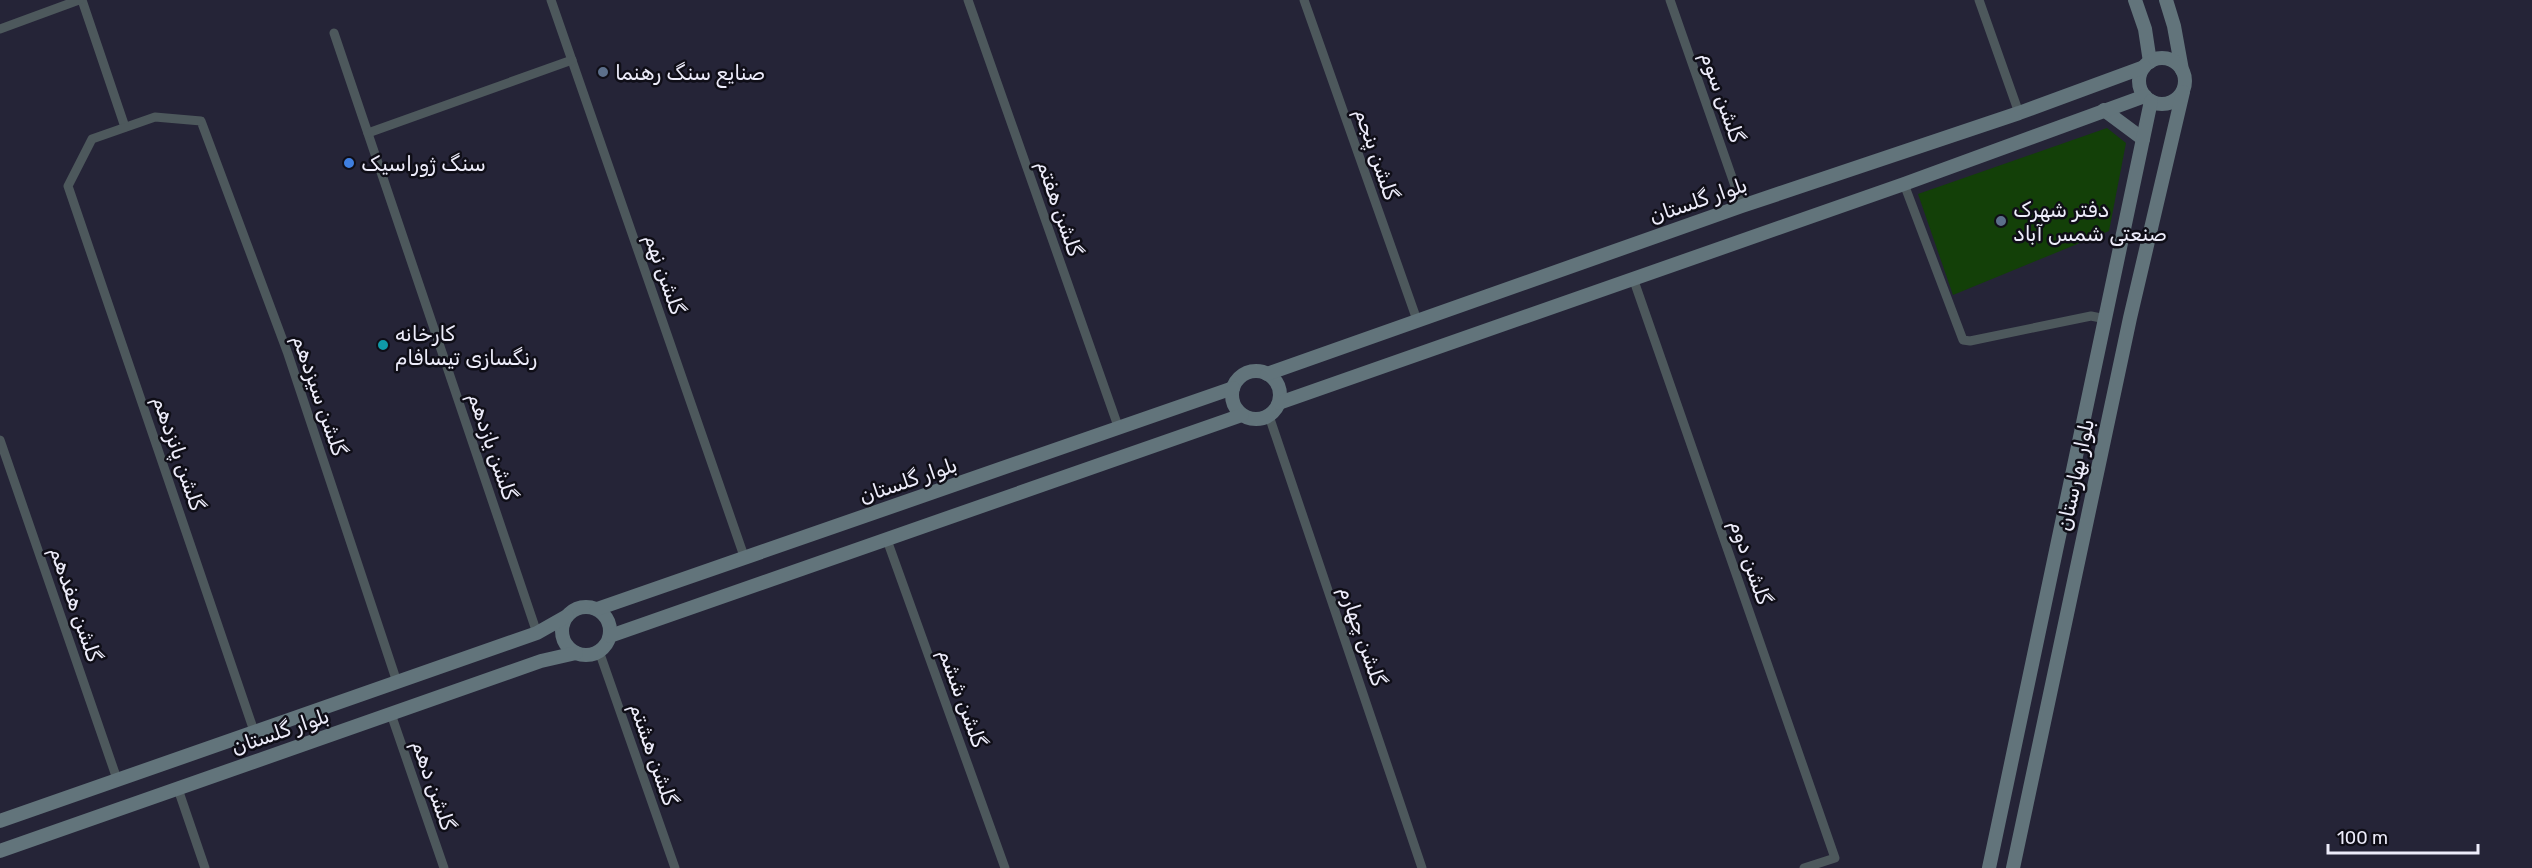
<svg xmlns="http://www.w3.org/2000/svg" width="2532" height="868" viewBox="0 0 2532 868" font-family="Rubik,'Noto Sans Arabic',sans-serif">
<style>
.green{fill:#134008}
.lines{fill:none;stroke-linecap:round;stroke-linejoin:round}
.street{stroke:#4d585c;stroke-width:9}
.secondary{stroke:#62747b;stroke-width:14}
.service-dot{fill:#5c6f8a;stroke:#0f0e17;stroke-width:2}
.shop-dot{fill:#3f7fe0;stroke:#0f0e17;stroke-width:2}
.culture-dot{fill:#0f9aa8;stroke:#0f0e17;stroke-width:2}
.labels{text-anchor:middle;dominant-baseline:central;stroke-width:5;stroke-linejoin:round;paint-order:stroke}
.poi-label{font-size:21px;fill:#edecfa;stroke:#0f0e17;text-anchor:start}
.street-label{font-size:21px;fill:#edecfa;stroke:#0f0e17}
</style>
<rect width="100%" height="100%" fill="#252437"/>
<polygon class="green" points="2107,128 2126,143 2109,231 1953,295 1918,194"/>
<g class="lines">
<g class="street">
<polyline points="82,0 125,127"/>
<polyline points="551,0 745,559"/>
<polyline points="968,0 1119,429"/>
<polyline points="1304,0 1417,320"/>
<polyline points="1670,0 1742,206"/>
<polyline points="1979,0 2019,113"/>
<polyline points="0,29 79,0"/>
<polyline points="334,33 537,633"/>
<polyline points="368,133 572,60"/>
<polyline points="1904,184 1963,340 1970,341 2091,316 2106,319"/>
<polyline points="1633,278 1835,858 1804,868"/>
<polyline points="1269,416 1422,868"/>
<polyline points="0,440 117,779"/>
<polyline points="887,540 1005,868"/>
<polyline points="599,651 675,868"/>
<polyline points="391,714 444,868"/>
<polyline points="254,731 68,186 92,139 155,117 201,121 288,354 397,682"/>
<polyline points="178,789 205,868"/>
</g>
<g class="secondary">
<polyline points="2135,0 2145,29 2150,62"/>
<polyline points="2166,0 2174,26 2182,70"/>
<circle cx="2162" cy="81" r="23"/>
<polyline points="2104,110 2143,139"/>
<circle cx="1256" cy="395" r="24"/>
<polyline points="1267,374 1742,206 2019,113 2144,67"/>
<polyline points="1279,403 1904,184 2145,96"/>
<circle cx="586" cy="631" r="24"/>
<polyline points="597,609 1233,388"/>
<polyline points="610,636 1242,415"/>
<polyline points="0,821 537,633 567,616"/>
<polyline points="0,851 541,661 576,653"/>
<polyline points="1989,868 2151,101"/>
<polyline points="2013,868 2130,318 2183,92"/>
</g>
</g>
<g class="service-dot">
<circle cx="603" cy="72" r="6"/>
<circle cx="2001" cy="221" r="6"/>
</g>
<circle class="shop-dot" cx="349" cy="163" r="6"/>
<circle class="culture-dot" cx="383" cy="345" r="6"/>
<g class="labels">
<g class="poi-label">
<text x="615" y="72">صنایع سنگ رهنما</text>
<text x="361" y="163">سنگ ژوراسیک</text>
<text x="2013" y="209">دفتر شهرک<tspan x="2013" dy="24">صنعتی شمس آباد</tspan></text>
<text x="395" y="333">کارخانه<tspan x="395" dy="24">رنگسازی تیسافام</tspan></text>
</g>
<g class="street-label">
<text transform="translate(1723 97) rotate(71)">گلشن سوم</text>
<text transform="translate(1377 154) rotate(71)">گلشن پنجم</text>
<text transform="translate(1698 200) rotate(-19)">بلوار گلستان</text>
<text transform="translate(1060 208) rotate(71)">گلشن هفتم</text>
<text transform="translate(665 274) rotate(71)">گلشن نهم</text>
<text transform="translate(320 395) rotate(71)">گلشن سیزدهم</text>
<text transform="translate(493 446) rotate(71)">گلشن یازدهم</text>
<text transform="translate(179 453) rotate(71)">گلشن پانزدهم</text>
<text transform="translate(2075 475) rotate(-78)">بلوار بهارستان</text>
<text transform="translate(908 480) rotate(-19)">بلوار گلستان</text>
<text transform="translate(1751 562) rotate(71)">گلشن دوم</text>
<text transform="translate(76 604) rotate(71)">گلشن هفدهم</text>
<text transform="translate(1363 636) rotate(71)">گلشن چهارم</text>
<text transform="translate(963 698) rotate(70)">گلشن ششم</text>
<text transform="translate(280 731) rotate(-19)">بلوار گلستان</text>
<text transform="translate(654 754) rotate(71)">گلشن هشتم</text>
<text transform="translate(434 785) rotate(71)">گلشن دهم</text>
</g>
</g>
<path d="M2328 844v9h150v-9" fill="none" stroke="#edecfa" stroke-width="3"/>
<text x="2337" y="844" font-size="18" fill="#edecfa" stroke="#0f0e17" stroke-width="4.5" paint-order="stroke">100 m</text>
</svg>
